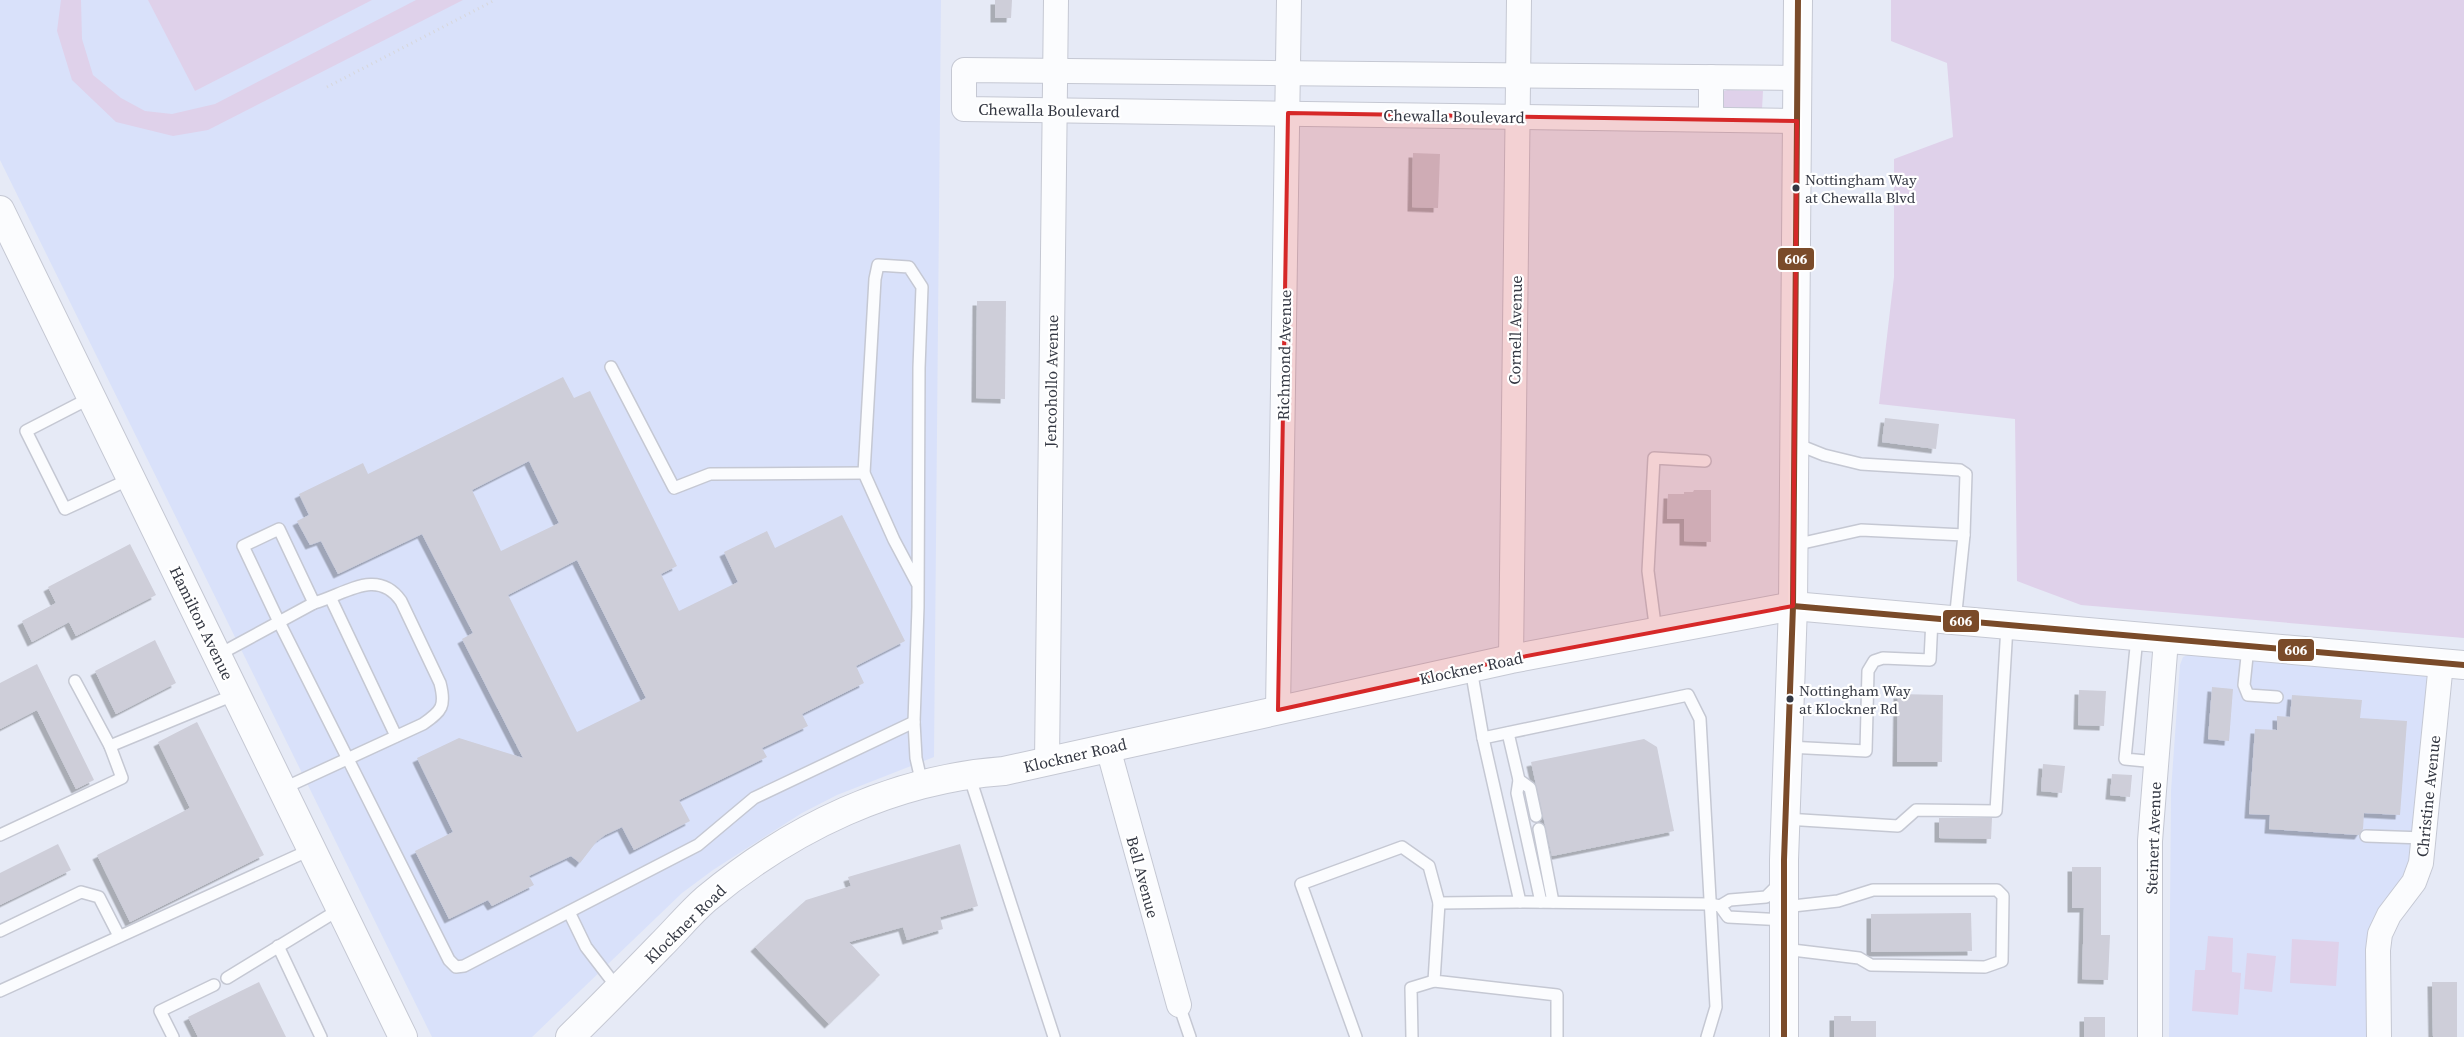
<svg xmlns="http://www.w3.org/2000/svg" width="2464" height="1037" viewBox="0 0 2464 1037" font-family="'Source Serif 4',serif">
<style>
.built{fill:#d9e1fa}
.green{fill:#dfd1ea}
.building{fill:#ceced9;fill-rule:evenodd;filter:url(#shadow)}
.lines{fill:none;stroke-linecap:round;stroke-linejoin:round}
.service-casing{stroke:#c5c8d3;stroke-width:14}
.minor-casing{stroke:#c5c8d3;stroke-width:26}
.secondary-casing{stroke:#c5c8d3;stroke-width:30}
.primary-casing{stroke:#c5c8d3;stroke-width:30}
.path{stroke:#d7d7db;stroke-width:3;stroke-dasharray:1 4;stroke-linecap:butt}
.service{stroke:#fbfcfe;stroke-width:11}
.minor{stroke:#fbfcfe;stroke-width:24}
.secondary{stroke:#fbfcfe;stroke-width:28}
.primary{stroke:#fbfcfe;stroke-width:28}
.bus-1-casing{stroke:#fff;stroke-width:10}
.bus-1{stroke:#7a4b2a;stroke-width:6}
.marked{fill:#d62828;fill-opacity:0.2;stroke:#d62828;stroke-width:4;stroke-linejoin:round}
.bus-dot{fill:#333742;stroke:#fff;stroke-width:2}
.labels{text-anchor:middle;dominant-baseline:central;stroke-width:4.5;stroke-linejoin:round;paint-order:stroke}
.bus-label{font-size:15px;fill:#333742;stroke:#fff;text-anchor:start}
.street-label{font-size:16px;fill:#333742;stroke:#fff}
.line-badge{stroke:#fff;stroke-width:2}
.badge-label{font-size:14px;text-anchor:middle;font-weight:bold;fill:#fff}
</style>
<defs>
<filter id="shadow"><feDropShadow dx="-4.5" dy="4.5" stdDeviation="0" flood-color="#0004"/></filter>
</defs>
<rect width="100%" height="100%" fill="#e6eaf6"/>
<g class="built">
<polygon points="0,0 941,0 934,757 837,795 802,813 713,870 682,893 532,1037 432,1037 0,160"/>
<polygon points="2190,654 2428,675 2409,873 2384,900 2376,917 2372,1037 2169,1037 2171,791 2180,665 2183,657"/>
</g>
<g class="green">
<polygon points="61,0 81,0 82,39 93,75 121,98 145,111 172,114 215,104 416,0 463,0 208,130 173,136 116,122 72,80 57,31"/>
<polygon points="148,0 372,0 195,91"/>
<polygon points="1891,0 2464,0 2464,638 2081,605 2017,581 2015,419 1879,404 1894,277 1894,159 1953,137 1947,63 1891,41"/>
<polygon points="1727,90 1763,91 1762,109 1722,107 1722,92"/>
<polygon points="2208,936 2233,938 2232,972 2241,973 2238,1015 2192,1011 2195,970 2205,970"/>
<polygon points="2292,939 2339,942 2336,986 2290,983"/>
<polygon points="2247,953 2276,956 2272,992 2244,989"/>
</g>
<g class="building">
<polygon points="995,0 1012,0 1011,18 995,18"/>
<polygon points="1413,153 1440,154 1438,208 1412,207"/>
<polygon points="977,301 1006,301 1005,399 976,398"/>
<path d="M563,377l11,21 16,-7 87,175 -16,8 18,37 59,-29 -14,-30 43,-21 8,17 67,-33 63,126 -49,25 8,17 -62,31 6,12 -46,22 5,9 -88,43 11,21 -56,29 -12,-23 -17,8 -8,6 -17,22 -9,-7 -42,20 5,9 -42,21 -4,-6 -39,19 -34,-68 38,-19 -36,-74 42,-20 64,20 -61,-119 11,-6 -51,-99 -84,40 -17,-33 -11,4 -13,-24 12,-6 -10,-21 64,-31 5,11zM529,461l30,62 -58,28 -29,-61zM577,560l69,138 -69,34 -69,-137z"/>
<polygon points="1885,418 1939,424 1936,449 1882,442"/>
<polygon points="1694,490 1711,490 1711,542 1684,541 1684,519 1667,519 1668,494 1684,494 1684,492 1693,492"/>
<polygon points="130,544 156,595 76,636 69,622 32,642 22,621 56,603 48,587"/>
<polygon points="155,640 176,683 116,714 95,671"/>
<polygon points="37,664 94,780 76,789 37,710 0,729 0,683"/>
<polygon points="2212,687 2233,689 2229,741 2208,739"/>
<polygon points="2079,690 2106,691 2104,726 2078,725"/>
<polygon points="1898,694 1943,695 1942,762 1897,762"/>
<polygon points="2292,695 2362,700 2360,718 2407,721 2400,815 2364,813 2363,829 2359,835 2269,829 2270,815 2249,814 2255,729 2277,730 2277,716 2290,717"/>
<polygon points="197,722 264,855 130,922 97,855 190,808 158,742"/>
<polygon points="1644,739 1657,747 1674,831 1552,856 1531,762"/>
<polygon points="2043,764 2065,766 2062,793 2041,791"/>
<polygon points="2112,774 2132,775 2130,797 2110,795"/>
<polygon points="1939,818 1992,818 1991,839 1939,838"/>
<polygon points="58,844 71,870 0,905 0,873"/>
<polygon points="960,844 978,906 940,917 943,929 907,940 903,927 849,942 880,975 829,1024 755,947 806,900 851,886 848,877"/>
<polygon points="2072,867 2101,867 2101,935 2110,935 2108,980 2082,979 2084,908 2072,908"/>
<polygon points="1971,913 1972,951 1871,952 1871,914"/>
<polygon points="259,982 286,1037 198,1037 188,1017"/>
<polygon points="2432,982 2457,982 2457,1037 2433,1037"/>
<polygon points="1834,1016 1851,1016 1851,1021 1876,1021 1876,1037 1834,1037"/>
<rect x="2084" y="1017" width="21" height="20"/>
</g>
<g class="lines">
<defs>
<g id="service">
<polyline points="611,367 674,488 710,474 864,473"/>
<polyline points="92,397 26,431 65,509 132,478"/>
<polyline points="1794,443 1824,455 1861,464 1960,470 1966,474 1964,535"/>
<polyline points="1794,545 1861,530 1964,535 1955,621"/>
<polyline points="918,585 894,540 864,473 875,279 878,265 909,267 922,287 919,368 918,607 914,722 916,758 922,784"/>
<polyline points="331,599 396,736"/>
<polyline points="314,603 279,529 243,546 279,622 449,960 456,967 464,966 698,845 754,798 914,722"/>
<polyline points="1656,632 1648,571 1654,458 1705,461"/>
<polyline points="2137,637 2125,759 2156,762"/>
<polyline points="2248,647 2244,685 2248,695 2277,697"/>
<path d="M218,655l96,-52c30,-8 63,-36 87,-2l39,82c6,23 2,28 -17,41l-141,65"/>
<polyline points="1508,733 1519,780 1517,793 1541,902"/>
<polyline points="1483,738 1688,695 1700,719 1716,1007 1707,1037"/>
<polyline points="110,746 236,694"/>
<polyline points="1788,747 1866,751 1868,671 1874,661 1883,658 1930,660 1932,619"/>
<polyline points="969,775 1054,1037"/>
<polyline points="1519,780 1530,788 1536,816"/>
<polyline points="1786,819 1898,826 1916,810 1996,811 2007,626"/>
<polyline points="1539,829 1553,902"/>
<polyline points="0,835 122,778 110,746 75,681"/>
<polyline points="2366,836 2424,838"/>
<polyline points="1520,902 1710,904 1720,906 1728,917 1784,920"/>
<polyline points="1439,903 1434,981 1557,995 1557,1037"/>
<polyline points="1720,906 1730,900 1766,897 1780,883"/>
<polyline points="1784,907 1838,901 1873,890 1997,890 2003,896 2002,961 1985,967 1871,965 1859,958 1784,949"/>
<polyline points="569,912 586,947 619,990"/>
<polyline points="0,931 81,892 99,897 119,936"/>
<polyline points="278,946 321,1037"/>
<polyline points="227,978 340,909"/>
<polyline points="0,991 312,849"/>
<polyline points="1179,1005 1190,1037"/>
<polyline points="173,1037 160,1011 214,985"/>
<polyline points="1356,1037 1301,884 1402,847 1429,866 1439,903 1520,902 1483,738 1471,669"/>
<polyline points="1412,1037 1411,988 1434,981"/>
</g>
<g id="minor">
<polyline points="1711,119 1711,77"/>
<polyline points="1797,121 964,109 964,70 1797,78"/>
<polyline points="1511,659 1519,0"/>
<polyline points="1278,710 1289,0"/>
<polyline points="1108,748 1179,1005"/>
<polyline points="1047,762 1056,0"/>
<polyline points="2150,1037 2150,841 2166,640"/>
<polyline points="2379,1037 2378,950 2380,934 2389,915 2414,882 2421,863 2441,663"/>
</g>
<g id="secondary">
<polyline points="0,210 403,1037"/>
<path d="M570,1037c31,-30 61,-61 91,-92 15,-15 29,-32 45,-46 85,-71 187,-120 298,-128l507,-112 282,-53 671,59"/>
</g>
<polyline id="primary" points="1784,1037 1784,860 1793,606 1798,0"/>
</defs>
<use href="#service" class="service-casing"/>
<use href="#minor" class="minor-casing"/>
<use href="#secondary" class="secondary-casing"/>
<use href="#primary" class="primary-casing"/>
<polyline class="path" points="327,87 495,0"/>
<use href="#service" class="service"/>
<use href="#minor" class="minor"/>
<use href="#secondary" class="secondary"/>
<use href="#primary" class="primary"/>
<defs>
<g id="bus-1">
<polyline points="1793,606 2464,665"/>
<polyline points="1784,1037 1784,860 1793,606 1798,0"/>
</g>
</defs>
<use href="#bus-1" class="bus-1-casing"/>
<use href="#bus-1" class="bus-1"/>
</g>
<path class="marked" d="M1288,113l509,8 -4,485 -282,53 -233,51z"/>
<g class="bus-dot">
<circle cx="1796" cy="188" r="4.5"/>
<circle cx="1790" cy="699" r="4.5"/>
</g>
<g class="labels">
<g class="bus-label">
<text x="1805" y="179">Nottingham Way<tspan x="1805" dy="18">at Chewalla Blvd</tspan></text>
<text x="1799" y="690">Nottingham Way<tspan x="1799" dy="18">at Klockner Rd</tspan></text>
</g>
<g class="street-label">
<text transform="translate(1049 110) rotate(1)">Chewalla Boulevard</text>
<text transform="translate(1454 116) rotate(1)">Chewalla Boulevard</text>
<text transform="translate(1515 330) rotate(-89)">Cornell Avenue</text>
<text transform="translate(1284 355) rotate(-89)">Richmond Avenue</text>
<text transform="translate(1051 381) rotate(-89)">Jencohollo Avenue</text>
<text transform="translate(202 623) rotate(64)">Hamilton Avenue</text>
<text transform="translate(1471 668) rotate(-12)">Klockner Road</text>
<text transform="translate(1075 755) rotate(-13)">Klockner Road</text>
<text transform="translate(2428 796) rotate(-84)">Christine Avenue</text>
<text transform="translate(2153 838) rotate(-88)">Steinert Avenue</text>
<text transform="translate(1143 877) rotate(75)">Bell Avenue</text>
<text transform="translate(685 924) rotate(-44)">Klockner Road</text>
</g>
</g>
<g class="line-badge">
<rect x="1777" y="247" width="38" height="24" rx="5" fill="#7a4b2a"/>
<rect x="1942" y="609" width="38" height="24" rx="5" fill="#7a4b2a"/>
<rect x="2277" y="638" width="38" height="24" rx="5" fill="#7a4b2a"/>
</g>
<g class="badge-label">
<text x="1796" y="264">606</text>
<text x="1961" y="626">606</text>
<text x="2296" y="655">606</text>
</g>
</svg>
